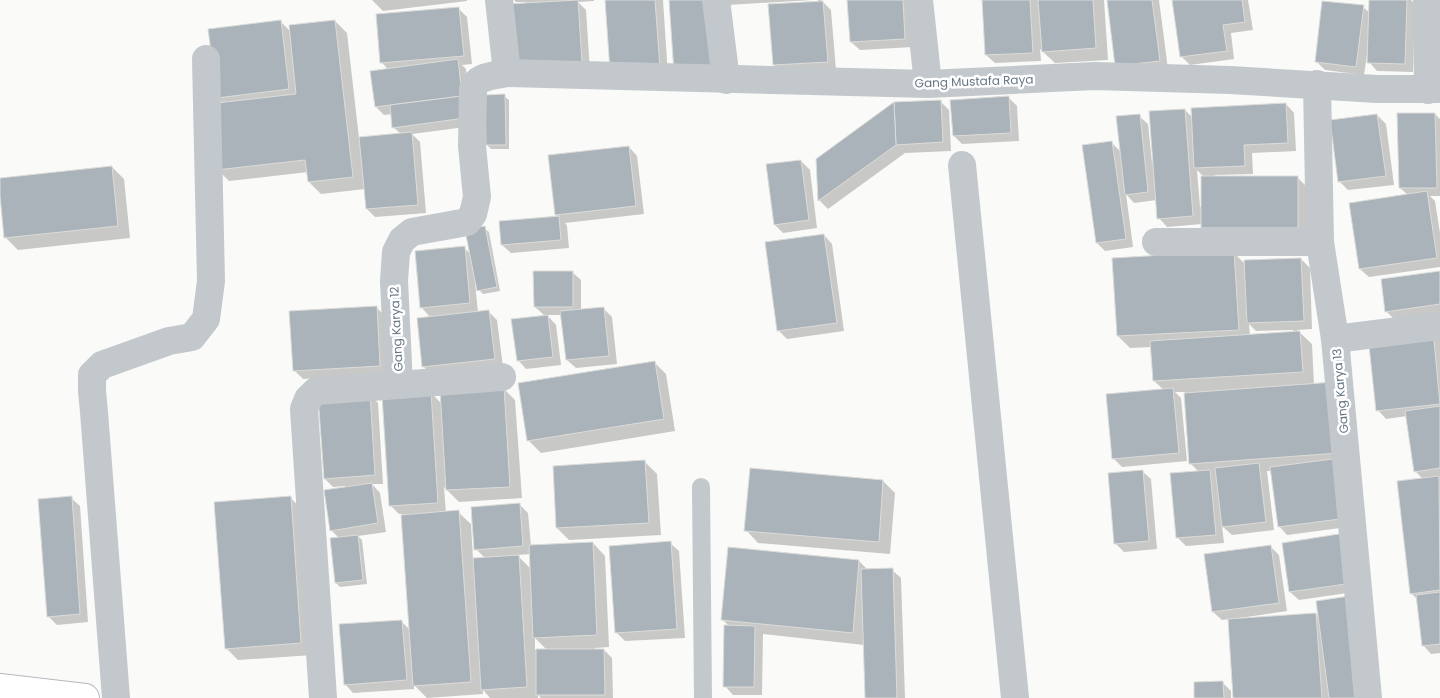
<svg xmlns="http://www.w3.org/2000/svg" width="1440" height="698" viewBox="0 0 1440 698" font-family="Poppins,sans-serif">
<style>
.shadow{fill:#0003;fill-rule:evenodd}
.building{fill:#aab3b9;stroke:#dcdcda}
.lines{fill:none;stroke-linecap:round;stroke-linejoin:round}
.secondary-casing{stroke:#b3babf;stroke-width:30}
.lane{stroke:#c3c8cc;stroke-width:18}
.street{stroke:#c3c8cc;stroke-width:28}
.secondary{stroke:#fff;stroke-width:28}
.labels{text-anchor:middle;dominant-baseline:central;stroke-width:5;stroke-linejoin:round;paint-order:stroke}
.street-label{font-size:12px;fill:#657683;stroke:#fff}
</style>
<rect width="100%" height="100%" fill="#fafaf8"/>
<g class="shadow">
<polygon points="372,0 467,0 467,1 383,11"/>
<polygon points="514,0 594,0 594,1 578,2 586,10 590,71 526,4 526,2 516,2"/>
<polygon points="606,0 663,0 668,76"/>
<polygon points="724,0 812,0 728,5"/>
<polygon points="818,0 821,0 831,10 836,70 783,73 774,65 818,2"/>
<polygon points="849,0 910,0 913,47 860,50 851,42"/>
<polygon points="984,0 1104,0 1108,60 1055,63 1040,49 1041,61 995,63 986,55"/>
<polygon points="1108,0 1159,0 1168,69 1125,74"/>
<polygon points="1174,0 1248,0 1253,30 1231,33 1234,59 1190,65 1182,57"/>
<polygon points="1371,0 1411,0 1415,4 1413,72 1377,71 1369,62 1369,55 1367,55 1364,75 1325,70 1316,61 1363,7 1370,13"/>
<polygon points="459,9 467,17 472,64 462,65 466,69 473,126 412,134 420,142 426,213 375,217 367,209 365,189 321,194 309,182 308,172 229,181 217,169 224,104 218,98 280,21 291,32 335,21 347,33 359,138 401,134 393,127 392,114 384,115 376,107 389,70 381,62"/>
<polygon points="504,96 509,100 509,149 491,149 487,145"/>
<polygon points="1008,97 1017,106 1019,141 962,144 954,136"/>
<polygon points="940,101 949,110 951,151 905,153 828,209 820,201 817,159"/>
<path d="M1286,104l8,9 2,38 -44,2 1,21 -38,1v3h83l8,8v50h-95l-9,-8v-4l-35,3 -8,-9 -2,-18 -23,3 -8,-9 7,53 -28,4 -8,-8 14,-101 10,10 18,-36 9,8 4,39 2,-1 31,-52 8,8zM1197,170l8,8 -3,29h-2z"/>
<polygon points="1435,114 1440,119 1440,196 1430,196 1435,201 1440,233 1440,267 1369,277 1360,269 1408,195 1400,188"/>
<polygon points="1377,115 1386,124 1394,185 1348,190 1340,182 1332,121"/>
<polygon points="629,147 637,156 644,214 565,223 567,226 569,248 511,253 502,245 559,217 556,215"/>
<polygon points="801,161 810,170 817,228 783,233 775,225"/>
<polygon points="112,167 124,179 130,238 18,250 6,238 0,179"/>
<polygon points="484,228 489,232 500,291 483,294 479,290 477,282 475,282 478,313 488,311 497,320 503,367 432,375 423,366 431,318 421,307 464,248 472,255"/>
<polygon points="824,235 832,244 844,331 787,339 778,330"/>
<path d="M1234,253l12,12 55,-6 9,9 2,61 -15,1 15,14 2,41 19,-2 15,144 -61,8 -8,-9 -7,-55h-5l7,59 -42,5 -10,-9 2,17 -38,3 -8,-8 21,-66 -8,-8 -6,-72h-10l6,6 6,63 -65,6 -8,-8 50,-69 -10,-9 -2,-34 -22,1 -12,-12zM1249,324l7,7 37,-1v2l-43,3z"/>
<polygon points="572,272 581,280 581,310 603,308 612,317 617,364 576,368 567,360 562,315 547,315 556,325 561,365 526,369 518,360 545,316 535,307"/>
<polygon points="1440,272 1440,313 1395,320 1386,311"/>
<polygon points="376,307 385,316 388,374 303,379 294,370"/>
<polygon points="1370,338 1440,338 1440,653 1431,654 1423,645 1417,599 1411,593 1423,479 1415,471 1407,416 1386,419 1378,410"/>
<polygon points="654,362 666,374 675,431 541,453 528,440"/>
<path d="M503,388l12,12 7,98 -63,4 -15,-15 2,26 12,-1 13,12 2,35 12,-1 -9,-9 43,-45 9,9 3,33 62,-3 12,13 4,91 -14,1v2h9l8,8 1,40h-72l-3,-3v3h-48l-7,-8v4l-56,4 -13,-13v4l-61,4 -8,-9 57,-62 8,8 -8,-116h-3l-9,-9 41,-112 11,11zM531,554v15l-14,-14zM535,638l12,12h-12z"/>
<polygon points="369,394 378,403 383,484 372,484 380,493 386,532 358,536 362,540 367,584 340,587 336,583 339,538 331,530 345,486 333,487 325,479"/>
<polygon points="645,462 657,474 661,535 569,540 557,528"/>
<polygon points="1142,471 1151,479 1157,549 1124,552 1116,544"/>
<polygon points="883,481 895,493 890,554 758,543 746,530"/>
<polygon points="290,497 302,510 313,655 238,660 226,648"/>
<polygon points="71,498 80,506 88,622 57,625 48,616"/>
<polygon points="670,543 679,551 685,638 625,641 617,633"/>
<polygon points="1283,544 1361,591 1299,600 1290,592"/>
<polygon points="1270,546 1279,555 1287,611 1240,618 1240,620 1316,614 1370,698 1235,698 1230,619 1222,620 1213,612"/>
<polygon points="859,561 868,570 892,570 901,578 905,698 866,698 864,645 763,634 762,695 733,695 725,686 730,627 722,619"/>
<polygon points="1222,682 1231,691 1231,698 1196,698"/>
</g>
<g class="building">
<polygon points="578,0 582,63 511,67 506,4"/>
<polygon points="605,0 655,0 660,68 610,71"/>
<polygon points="669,0 706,0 711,70 674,73"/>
<polygon points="847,0 903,0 905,39 850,42"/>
<polygon points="982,0 1030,0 1033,53 985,55"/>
<polygon points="1038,0 1093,0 1096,48 1042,52"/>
<polygon points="1107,0 1152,0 1160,61 1115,66"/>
<polygon points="1172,0 1242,0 1245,22 1223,25 1227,51 1180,57"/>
<polygon points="1369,0 1407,0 1405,64 1367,63"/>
<polygon points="823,1 828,62 773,65 768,4"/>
<polygon points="1322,1 1364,5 1356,67 1315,62"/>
<polygon points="459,7 464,56 380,63 376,14"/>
<polygon points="281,20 289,89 217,98 208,29"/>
<polygon points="335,20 353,177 308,182 305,160 216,170 208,104 296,94 289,25"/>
<polygon points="458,59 462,96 375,107 370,71"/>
<polygon points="505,94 506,145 486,145 485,95"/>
<polygon points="462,96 465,118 392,128 390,105"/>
<polygon points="1009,96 1011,133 953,136 950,100"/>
<polygon points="941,100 943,142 896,145 894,102"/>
<polygon points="894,102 896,145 818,201 816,159"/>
<polygon points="1286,103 1288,143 1244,145 1245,166 1194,168 1191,108"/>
<polygon points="1185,109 1193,216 1157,219 1149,111"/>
<polygon points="1397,113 1435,113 1437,188 1399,188"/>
<polygon points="1140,114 1148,192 1125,195 1116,116"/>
<polygon points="1377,114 1386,176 1338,182 1330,120"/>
<polygon points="412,132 418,205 366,209 359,137"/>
<polygon points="1112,141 1126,239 1096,243 1082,145"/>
<polygon points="629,146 636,206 555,215 548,155"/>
<polygon points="801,160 809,220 774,225 766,164"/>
<polygon points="112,166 118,226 4,238 0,196 0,178"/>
<rect x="1201" y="176" width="97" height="52"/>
<polygon points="1427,191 1437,258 1359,269 1349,203"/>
<polygon points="559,216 561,240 501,245 499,221"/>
<polygon points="485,226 497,287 477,291 465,230"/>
<polygon points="824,234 837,323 777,331 765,242"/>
<polygon points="465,246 470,303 420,308 415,251"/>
<polygon points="1234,251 1239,330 1117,336 1112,258"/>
<polygon points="1301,258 1304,321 1247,323 1244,260"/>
<polygon points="533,271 573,271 573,307 534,307"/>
<polygon points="1440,271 1440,304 1385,312 1381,279"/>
<polygon points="377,306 380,366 293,371 289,311"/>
<polygon points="604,307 609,356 566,360 560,311"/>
<polygon points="489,310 495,359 422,367 417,318"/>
<polygon points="548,315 553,357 517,361 511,319"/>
<polygon points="1433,330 1440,404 1376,411 1368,336"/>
<polygon points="1300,331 1303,372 1153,381 1150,341"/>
<polygon points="655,361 664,419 527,441 518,383"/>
<polygon points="1334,382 1339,453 1189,464 1184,393"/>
<polygon points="504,387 510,487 446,490 440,390"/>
<polygon points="1173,388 1179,453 1112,459 1106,394"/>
<polygon points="431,392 438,503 389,506 382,395"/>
<polygon points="370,393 375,475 324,479 318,396"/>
<polygon points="1440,406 1440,468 1414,472 1405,411"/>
<polygon points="1333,459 1340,519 1278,527 1270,467"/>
<polygon points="645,460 649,523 556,528 553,466"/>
<polygon points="1259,463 1266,522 1222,527 1215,468"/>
<polygon points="750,468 883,480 879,542 744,531"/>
<polygon points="1143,470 1149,541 1114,544 1108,473"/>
<polygon points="1210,470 1216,535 1176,538 1170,473"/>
<polygon points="1439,476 1440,590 1410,594 1397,481"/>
<polygon points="372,483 378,523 330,531 324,490"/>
<polygon points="72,496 80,614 47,617 38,499"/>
<polygon points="291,496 301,643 225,649 214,502"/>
<polygon points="520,503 523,546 474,550 471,507"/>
<polygon points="459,510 471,682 413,686 401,515"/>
<polygon points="1345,533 1353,583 1289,592 1282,543"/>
<polygon points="358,535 363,580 335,583 330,538"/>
<polygon points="671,541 677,629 615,633 609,546"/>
<polygon points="593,542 597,635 533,638 529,545"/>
<polygon points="1271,545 1279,603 1212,612 1204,554"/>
<polygon points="728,547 859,560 853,633 721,620"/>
<polygon points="519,555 527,687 481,690 473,558"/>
<polygon points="893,568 897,698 865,698 861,569"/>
<polygon points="1440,592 1440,644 1422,646 1416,595"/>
<polygon points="1350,596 1364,698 1329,698 1316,601"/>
<polygon points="1316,613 1322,698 1233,698 1228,619"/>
<polygon points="402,620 407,680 344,685 339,624"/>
<polygon points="724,625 755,626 754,687 723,687"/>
<polygon points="536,649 604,649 605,695 536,695"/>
<polygon points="1223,681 1224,698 1194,698 1194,682"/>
</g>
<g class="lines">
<defs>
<polyline id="secondary" points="0,688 85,698"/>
</defs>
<use href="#secondary" class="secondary-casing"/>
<polyline class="lane" points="701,487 703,698"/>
<g class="street">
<polyline points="499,0 507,73"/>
<polyline points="716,0 726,80"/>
<polyline points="919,0 928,84"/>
<polyline points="1427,0 1428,90"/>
<polyline points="1317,84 1320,242 1335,339 1368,698"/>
<polyline points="962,165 1015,698"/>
<polyline points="1156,242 1320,242"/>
<polyline points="1335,339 1440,326"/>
<polyline points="399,385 502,377"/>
<polyline points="116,698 94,412 92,391 92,375 102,365 169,341 192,337 206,319 211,281 206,59"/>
<path d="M323,698l-19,-289 4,-10 8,-8 83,-6 -5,-104 2,-29 6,-12 10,-8 55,-10 6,-8 4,-17 -5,-51 1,-57c4,-14 21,-13 34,-16l421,11 166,-8 136,4 147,9h63"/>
</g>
<use href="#secondary" class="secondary"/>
</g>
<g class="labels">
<g class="street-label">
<text transform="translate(974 81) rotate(-2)">Gang Mustafa Raya</text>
<text transform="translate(396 329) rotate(-93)">Gang Karya 12</text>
<text transform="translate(1340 391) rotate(-95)">Gang Karya 13</text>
</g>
</g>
</svg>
